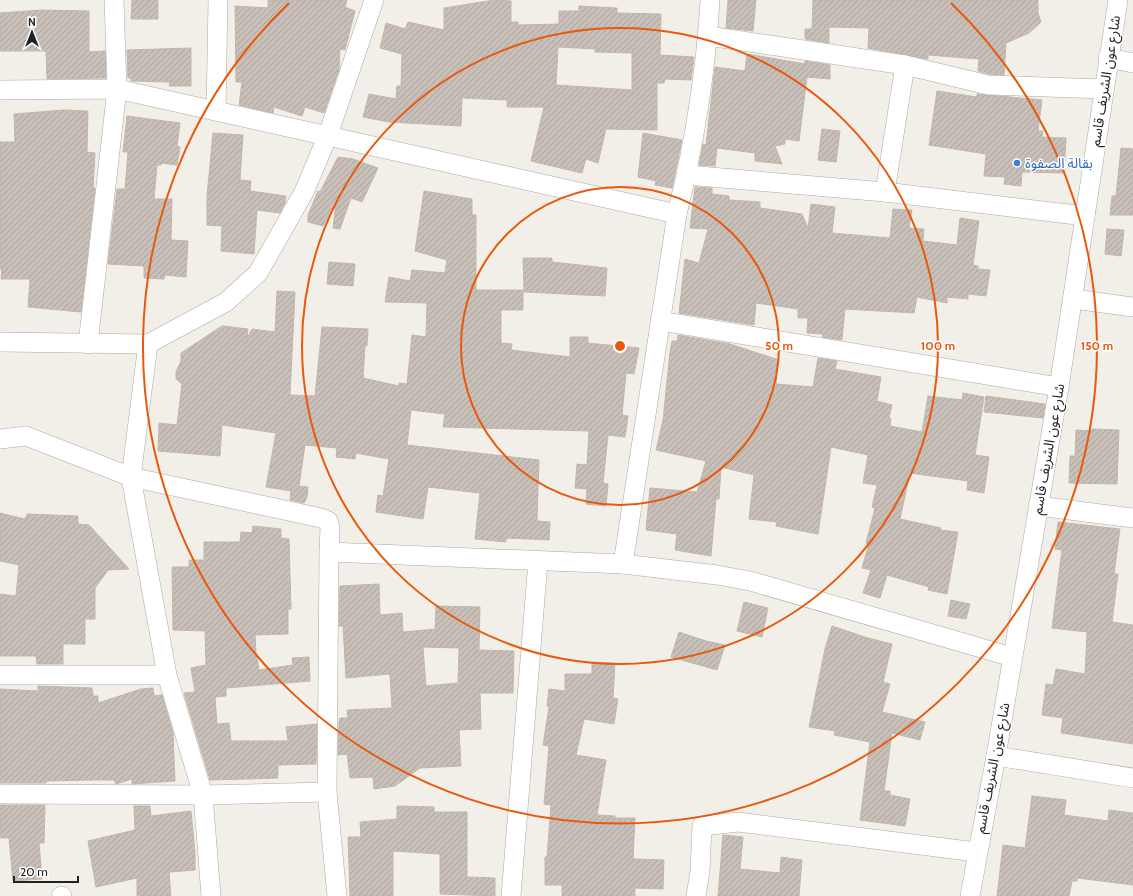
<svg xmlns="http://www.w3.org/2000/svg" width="1133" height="896" viewBox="0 0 1133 896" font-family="Cabin,'Noto Sans Arabic',sans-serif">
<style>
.building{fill:url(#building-hatch);stroke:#c4b6ab;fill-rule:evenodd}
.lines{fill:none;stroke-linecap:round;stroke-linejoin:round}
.minor-casing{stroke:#a9a9a9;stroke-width:20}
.minor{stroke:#fff;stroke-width:19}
.ring{fill:none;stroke:#e8590c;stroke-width:2}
.shop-dot{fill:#3f7fe0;stroke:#fff;stroke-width:1.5}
.labels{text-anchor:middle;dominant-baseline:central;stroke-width:3;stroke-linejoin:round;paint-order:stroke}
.street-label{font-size:14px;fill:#222;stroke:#fff}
.shop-label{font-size:14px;fill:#366cbe;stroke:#fff;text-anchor:start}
.centre{fill:#e8590c;stroke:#fff;stroke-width:2}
.ring-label{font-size:12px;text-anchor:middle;font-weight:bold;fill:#e8590c;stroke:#fff;stroke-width:3;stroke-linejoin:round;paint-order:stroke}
</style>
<defs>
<pattern id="building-hatch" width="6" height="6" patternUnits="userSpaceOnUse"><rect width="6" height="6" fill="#c7bfb8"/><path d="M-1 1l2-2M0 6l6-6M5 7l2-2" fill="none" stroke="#aba49e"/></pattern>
</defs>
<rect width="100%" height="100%" fill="#f2efe9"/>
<g class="building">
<polygon points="132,0 158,0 158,19 131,19"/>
<polygon points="268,0 347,0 345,7 355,11 345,50 340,49 339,70 324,113 305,107 302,116 274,107 273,113 239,105 242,82 236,82 235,6 268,8"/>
<path d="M494,0l17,1v21h7v3l41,-1v-13h20v-5l38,2v5l44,1 -1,41 34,2 -3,23 -26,-1 -1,4h-7v47l-51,-1 -8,34 -12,-4 -4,14 -51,-12 13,-54h-37v-7l-45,-2 -1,28 -72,-4 -26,-5 6,-23 27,5 1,-13h4l1,-32 -22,-6 6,-25 19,6 3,-7 36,8v-22zM558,47l37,2v3l37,1v37l-76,-5z"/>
<polygon points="728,0 756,0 753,31 726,28"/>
<polygon points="813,0 1038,0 1038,13 1041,22 1029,33 1006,43 1004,75 989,74 978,71 979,59 928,55 928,59 868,48 869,28 829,27 829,43 805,39 805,29 812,29"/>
<polygon points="41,10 89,11 89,52 105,51 106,78 47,79 46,51 0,51 0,13"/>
<polygon points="191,48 191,86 169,86 170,82 131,81 131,78 128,78 127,50"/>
<polygon points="747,54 805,64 805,61 830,65 830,79 807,77 799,141 785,139 785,144 775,146 782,164 755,161 755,153 717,148 715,166 699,165 703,144 706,145 715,67 745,71"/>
<polygon points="937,91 977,97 977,94 1042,100 1038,131 1043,131 1042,137 1066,138 1064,173 1022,172 1021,186 1004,184 1005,177 984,176 986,154 929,145"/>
<polygon points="64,110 88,111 87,152 95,153 93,188 95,188 81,312 28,307 30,279 1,279 2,269 0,269 0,142 15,142 14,114"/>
<polygon points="127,116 180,123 177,146 180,147 177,165 161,163 161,165 157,165 154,199 172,199 171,240 188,241 186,277 165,275 164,279 144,278 144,266 108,264 117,189 125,189 128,152 123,152"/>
<polygon points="822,129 840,131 836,162 818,160"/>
<polygon points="213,133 243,135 240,180 251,181 250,191 286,196 285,203 280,213 257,210 254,254 221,251 222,226 207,225 207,196"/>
<polygon points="643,133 682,140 672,188 655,185 656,181 638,177"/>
<polygon points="1121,148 1133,149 1133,215 1110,215 1112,196 1116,196"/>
<polygon points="338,157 353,159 378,168 362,202 351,198 340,229 333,228 336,202 323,226 308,222 308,215 318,191 320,192"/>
<polygon points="695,187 712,188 712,194 729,196 729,200 760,202 760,208 802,214 808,228 811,204 835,207 832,233 890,238 893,209 912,210 909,228 924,229 923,241 957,245 960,218 979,221 973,265 978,266 978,269 990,270 986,296 968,294 968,299 947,297 947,303 917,297 914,313 845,309 842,339 841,340 822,337 823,334 807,333 808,318 798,318 798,309 756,303 754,325 679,313 685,259 699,263 708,229 690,228"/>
<polygon points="424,191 472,199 472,215 476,215 476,290 523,290 523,310 501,310 501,343 512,344 511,350 570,357 570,337 588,337 588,343 639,348 634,374 626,373 622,415 628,416 625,437 608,435 603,483 608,484 606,506 586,504 587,489 575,488 577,464 587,465 589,431 443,427 445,414 411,410 407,445 539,460 537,521 550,522 549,540 506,538 506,542 475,539 480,493 428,487 423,519 376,512 378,495 383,496 389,459 356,453 355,459 336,457 337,448 305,445 299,486 308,487 307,497 304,503 290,500 291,491 266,487 276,433 222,425 220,456 158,451 159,423 177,425 182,384 176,379 176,372 181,361 181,353 222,326 248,329 247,338 252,329 275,332 277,291 295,292 290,395 315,396 322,327 368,329 367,346 365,346 363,378 399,386 399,383 407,384 412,335 426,337 427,303 385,302 389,277 410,281 412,270 445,273 447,260 415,251"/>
<polygon points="1107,229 1124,230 1121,256 1105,254"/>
<polygon points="523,258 552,258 552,262 607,268 605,296 524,292"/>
<polygon points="329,262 355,264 353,286 327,284"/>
<polygon points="678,335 730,344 779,360 774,377 777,378 776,384 813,387 818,358 837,361 835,369 881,377 877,401 892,405 889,418 891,419 890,426 922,432 928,396 962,400 963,393 984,397 975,455 989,457 984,493 967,490 968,481 910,473 900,519 941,528 940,530 958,532 947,594 928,590 929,587 887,575 880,598 863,593 871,570 862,568 869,544 866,543 875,508 872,507 877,485 863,483 868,455 831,447 818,534 776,526 777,522 749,519 754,475 721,467 719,499 716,499 711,556 675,550 677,534 646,530 650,488 697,492 706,461 656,450 663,420 670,352 672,341 677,341"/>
<polygon points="986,396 1045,404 1043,418 984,412"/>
<polygon points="1092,429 1119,430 1117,484 1069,483 1070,456 1075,456 1076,430 1092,431"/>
<polygon points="0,513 25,519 27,514 78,516 78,524 89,525 129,569 108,570 95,588 95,619 85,619 85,644 63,644 63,664 37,664 36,656 0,656 0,594 16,596 19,565 0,561"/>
<polygon points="1058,522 1120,529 1114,574 1118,574 1112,622 1133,625 1133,744 1061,733 1063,718 1042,715 1046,684 1053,685 1056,669 1085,674 1087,632 1052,628 1062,550 1055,549"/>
<polygon points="253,526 281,529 281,538 289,539 291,609 288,609 288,634 255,635 256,653 259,670 293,665 292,658 309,657 310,681 226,688 226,696 215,697 217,724 229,723 231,741 288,741 286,727 317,724 316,764 278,765 278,778 210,780 184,693 195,692 191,668 206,665 205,631 173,630 172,567 189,567 189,560 204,560 204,542 240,542 241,532 252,533"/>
<path d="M379,584l1,31 22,-2 1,19 32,-3 1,-23 44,1 -1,43 35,1 -1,42h-33l1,36 -22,1 2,36 -41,2 -25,18 -21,3 -1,-12 -23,1 -3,-24 -9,1 1,-33 1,-4h8l-1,-8 45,-2 -2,-34 -44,4 -3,-52h-4l1,-40zM423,647l36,1 -1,35 -32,3z"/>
<polygon points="951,600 970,604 966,619 948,616"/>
<polygon points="744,602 768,608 762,637 737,631"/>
<polygon points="832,626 868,638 892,644 883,682 890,684 882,712 925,722 920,740 892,733 884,791 890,791 890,795 910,799 905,826 860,820 870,742 834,735 835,731 809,727 825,649"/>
<polygon points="679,632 706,641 725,645 717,670 671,657"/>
<polygon points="592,662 615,663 613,698 618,699 614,724 584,719 576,755 606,760 597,815 615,816 615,818 635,818 633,859 664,860 663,889 635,888 635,896 562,896 562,885 545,885 545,857 547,857 551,805 544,804 549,746 543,745 549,707 547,706 549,689 565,691 565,674 592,674"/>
<polygon points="38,686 92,688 93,696 98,696 98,703 141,689 153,688 154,696 162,695 173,733 175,781 132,784 132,779 116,784 114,780 93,780 46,781 46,783 0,783 0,689 38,691"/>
<polygon points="1032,796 1066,800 1064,815 1108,821 1109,810 1133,813 1133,885 1077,878 1077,881 1072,881 1069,896 997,896 1003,845 1025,848"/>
<polygon points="0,805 45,805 44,843 39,843 42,879 13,881 9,838 0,838"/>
<polygon points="134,806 150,806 151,816 191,811 195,853 195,870 169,872 171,896 137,896 137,878 96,887 88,841 135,830"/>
<polygon points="397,806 434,807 434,812 467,812 467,877 495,878 495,896 440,894 440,854 393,851 393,896 350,896 348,837 361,837 360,822 397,819"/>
<polygon points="723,835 743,837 740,869 780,873 781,857 802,860 799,896 718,896"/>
</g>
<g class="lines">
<defs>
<g id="minor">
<polyline points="708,36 905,65 988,85 1104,89"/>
<polyline points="1108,58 1133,63"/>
<polyline points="0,90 117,89 677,214"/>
<polyline points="216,111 218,0"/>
<polyline points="687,175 885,192 1085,216"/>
<polyline points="885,192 905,65"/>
<polyline points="1074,299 1133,307"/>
<polyline points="660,321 1059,387"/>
<polyline points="0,342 148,344 226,302 258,273 304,192 328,135 374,0"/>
<polyline points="88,344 117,89 114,0"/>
<polyline points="148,344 131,477 167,675 203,795 211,896"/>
<polyline points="0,439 26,436 131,477 321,518 328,521 330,528 329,552 623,564 717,575 750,581 1012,657"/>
<polyline points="1038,506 1133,518"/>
<polyline points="329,552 327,792 337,896"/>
<path d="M623,564l54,-350c17,-69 29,-143 33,-214"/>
<polyline points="0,675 167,675"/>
<polyline points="996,756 1133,778"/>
<polyline points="0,794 203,795 327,792"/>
<polyline points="61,896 62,896"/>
<polyline points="511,896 538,561"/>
<polyline points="696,896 700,871 702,826 738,822 976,852"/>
<polyline points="970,896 996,756 1059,387 1118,0"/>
</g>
</defs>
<use href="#minor" class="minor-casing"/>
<use href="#minor" class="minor"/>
</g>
<g class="ring">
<circle cx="620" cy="346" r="159"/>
<circle cx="620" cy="346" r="318"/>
<path d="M951 3A477 477 0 1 1 289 3"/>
</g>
<circle class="shop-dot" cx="1017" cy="163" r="4"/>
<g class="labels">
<g class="street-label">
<text transform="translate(1105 81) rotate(-81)">شارع عون الشريف قاسم</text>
<text transform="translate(1048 449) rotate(-80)">شارع عون الشريف قاسم</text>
<text transform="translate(992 768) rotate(-79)">شارع عون الشريف قاسم</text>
</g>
<g class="shop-label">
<text x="1025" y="163">بقالة الصفوة</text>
</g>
</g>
<circle cx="620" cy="346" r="6" class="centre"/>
<g class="ring-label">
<text x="779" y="350">50 m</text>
<text x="938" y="350">100 m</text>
<text x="1097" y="350">150 m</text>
</g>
<g transform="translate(32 32)" stroke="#ffffff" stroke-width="3" paint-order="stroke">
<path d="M0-3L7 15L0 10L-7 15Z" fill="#222222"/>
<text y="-6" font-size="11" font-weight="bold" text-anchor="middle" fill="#222222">N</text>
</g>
<path d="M14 876v6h64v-6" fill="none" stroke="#222222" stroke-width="2"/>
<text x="20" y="876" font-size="12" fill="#222222" stroke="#ffffff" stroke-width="3" paint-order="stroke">20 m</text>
</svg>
